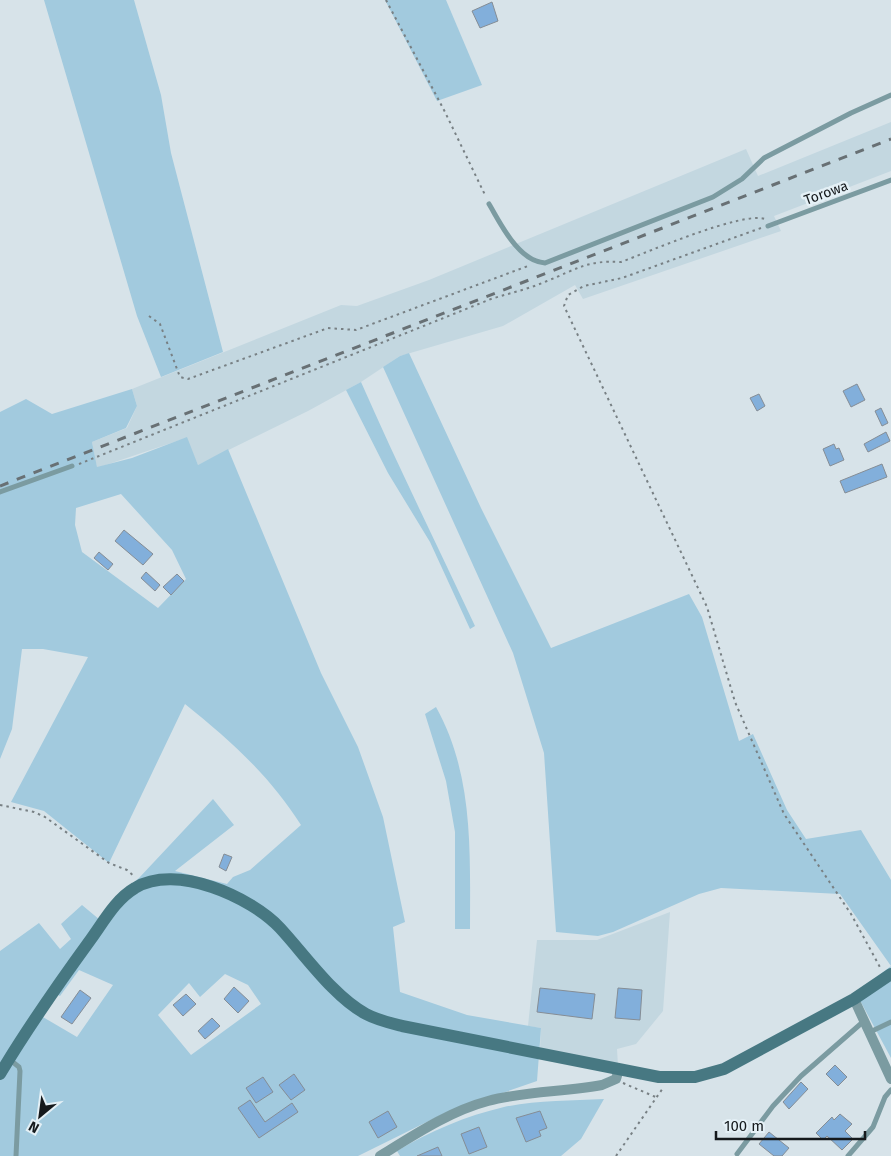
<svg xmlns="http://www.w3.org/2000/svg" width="891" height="1156" viewBox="0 0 891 1156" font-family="'Fira Sans',sans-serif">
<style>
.built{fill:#c3d7e0}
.green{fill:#a2cade;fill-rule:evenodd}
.building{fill:#82afdb;stroke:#858d95}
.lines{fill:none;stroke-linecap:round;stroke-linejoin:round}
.path{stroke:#788084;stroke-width:2;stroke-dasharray:2.5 4;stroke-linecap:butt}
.lane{stroke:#7b9ba1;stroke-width:5}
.street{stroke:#7b9ba1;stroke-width:10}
.secondary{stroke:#477882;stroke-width:12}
.rail{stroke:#687074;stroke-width:3;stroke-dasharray:9 9;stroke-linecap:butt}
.labels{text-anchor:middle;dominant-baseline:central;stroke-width:5;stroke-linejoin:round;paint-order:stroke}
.street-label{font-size:14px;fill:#15191c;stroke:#e4f0f6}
</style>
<rect width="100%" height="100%" fill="#d7e3e9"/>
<g class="built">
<polygon points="891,122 891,171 774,216 781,231 583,299 575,285 503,326 400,356 361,382 308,411 198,465 186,438 97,468 92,442 127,428 137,406 132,389 341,305 357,306 429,280 746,149 758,176"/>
<polygon points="670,912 663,1011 636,1044 617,1049 618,1066 540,1049 541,1028 528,1026 537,940 597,940"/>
</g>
<g class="green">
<polygon points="44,0 134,0 161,95 171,153 223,352 161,377 137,316"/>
<polygon points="385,0 446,0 482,85 437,101"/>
<polygon points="409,353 481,508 551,648 689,594 702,617 739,741 753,734 787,810 806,839 861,830 891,880 891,1058 856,993 891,966 840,894 721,888 699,894 613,932 598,936 556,932 544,753 513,653 383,367 400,356"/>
<path d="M361,382c36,82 76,163 114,244l-5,3 -40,-87 -42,-69 -42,-83z"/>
<path d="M132,389l5,17 -11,22 -34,14 5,25 35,-9 55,-21 11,28 30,-16 93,224 37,74 25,70 22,105 -12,5 7,65 67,23 74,13 -4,53 -92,32 -87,43h-358v-205l39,-28 21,26 11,-10 -10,-15 21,-19 18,15 19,-26 20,-16 74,-79 21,26 -59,46 52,13 6,-7 17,-7 51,-45c-32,-50 -70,-84 -116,-121l-76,159 -65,-52 -33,-9 77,-145 -45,-8h-21l-10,80 -12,30v-347l26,-13 26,15zM121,494l51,56 14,29 -28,29 -76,-56 -7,-27 1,-17zM79,970l34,15 -36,52 -41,-24 15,-22 9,5zM225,974l23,11 13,19 -70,51 -33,-40 31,-32 11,14z"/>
<path d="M436,707c38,68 34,146 34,222h-15v-97l-9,-51 -21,-67z"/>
<path d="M604,1099l-23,40 -20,17h-161l-3,-5c33,-20 69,-35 107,-44 32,-7 67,-6 100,-8z"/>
</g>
<g class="building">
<polygon points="492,2 498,21 480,28 472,11"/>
<polygon points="857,384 865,400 851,407 843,391"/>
<polygon points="759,394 765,406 757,411 750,398"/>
<polygon points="881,408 888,423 882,426 875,411"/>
<polygon points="886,432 890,441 868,452 864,444"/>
<polygon points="834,444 836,449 839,448 844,460 830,466 823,449"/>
<polygon points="882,464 887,477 845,493 840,481"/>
<polygon points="124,530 153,554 143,565 115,541"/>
<polygon points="99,552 113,564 108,570 94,558"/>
<polygon points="146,572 160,585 155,591 141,578"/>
<polygon points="177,574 184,581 171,595 163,587"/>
<polygon points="224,854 232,857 226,871 219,867"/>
<polygon points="234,987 249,1001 238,1013 224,999"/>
<polygon points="540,988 595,994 592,1019 537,1012"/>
<polygon points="618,988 642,990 640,1020 615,1018"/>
<polygon points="80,990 91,998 72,1024 61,1017"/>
<polygon points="186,994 196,1004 183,1016 173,1005"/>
<polygon points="212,1018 220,1026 205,1039 198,1031"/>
<polygon points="835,1065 847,1077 838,1086 826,1074"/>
<polygon points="294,1074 305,1090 291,1100 279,1085"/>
<polygon points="263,1077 273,1092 256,1103 246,1088"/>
<polygon points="801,1082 808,1089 789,1109 783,1102"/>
<polygon points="250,1100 265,1122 292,1103 298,1112 259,1138 238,1108"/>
<polygon points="388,1111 397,1127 378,1138 369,1122"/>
<polygon points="540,1111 547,1128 539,1131 541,1136 526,1142 516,1118"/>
<polygon points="840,1114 852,1124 845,1131 853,1139 842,1150 827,1136 823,1140 816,1133 832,1117 834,1120"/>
<polygon points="479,1127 487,1147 469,1154 461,1134"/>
<polygon points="769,1132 789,1148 782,1156 774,1156 759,1144"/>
<polygon points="438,1147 442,1156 417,1156"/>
</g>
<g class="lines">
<g class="path">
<polyline points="386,0 445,112 486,197"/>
<polyline points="761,228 622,278 584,286 568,295 564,306 707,607 735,702 784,814 851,914 881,969"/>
<polyline points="149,316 160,324 180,377 188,379 328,328 356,330 528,266"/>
<path d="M79,464l412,-165c19,-6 38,-10 56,-18 30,-12 40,-21 74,-19 27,-10 122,-51 144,-43"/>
<polyline points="0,805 34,812 45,817 109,863 127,870 135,877"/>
<polyline points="623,1083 658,1098"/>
<polyline points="616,1156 663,1088"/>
</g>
<g class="lane">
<path d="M489,204c12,20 29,57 56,59l168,-66 29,-18 22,-21 87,-45 40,-18"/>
<polyline points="768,226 891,180"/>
<polyline points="0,492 72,466"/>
<polyline points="870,1032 891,1022"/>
<polyline points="9,1059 19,1067 20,1071 16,1156"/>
<polyline points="737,1154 773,1106 801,1076 864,1021"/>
<polyline points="848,1156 873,1127 885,1097 891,1090"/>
</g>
<g class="street">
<polyline points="854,999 891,1079"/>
<path d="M380,1156c34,-21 70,-45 108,-55 37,-10 76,-9 114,-16l14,-6 3,-10"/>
</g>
<path class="secondary" d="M0,1074c28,-47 59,-91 91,-135 13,-18 25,-40 44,-51 41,-25 116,9 145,40 25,27 54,69 86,86 11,6 24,9 36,12l257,51h36l29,-8 130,-70 37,-25"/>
<polyline class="rail" points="0,486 891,139"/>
</g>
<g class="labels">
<g class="street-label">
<text transform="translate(826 193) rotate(-20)">Torowa</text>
</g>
</g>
<g transform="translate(40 1116) rotate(209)" stroke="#e4f0f6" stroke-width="4" paint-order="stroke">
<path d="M0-4L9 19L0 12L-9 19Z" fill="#15191c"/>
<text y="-8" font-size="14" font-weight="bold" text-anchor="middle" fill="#15191c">N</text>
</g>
<path d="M716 1131v8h149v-8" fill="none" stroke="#15191c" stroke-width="2.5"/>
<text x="724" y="1131" font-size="15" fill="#15191c" stroke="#e4f0f6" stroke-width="4" paint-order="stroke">100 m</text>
</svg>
